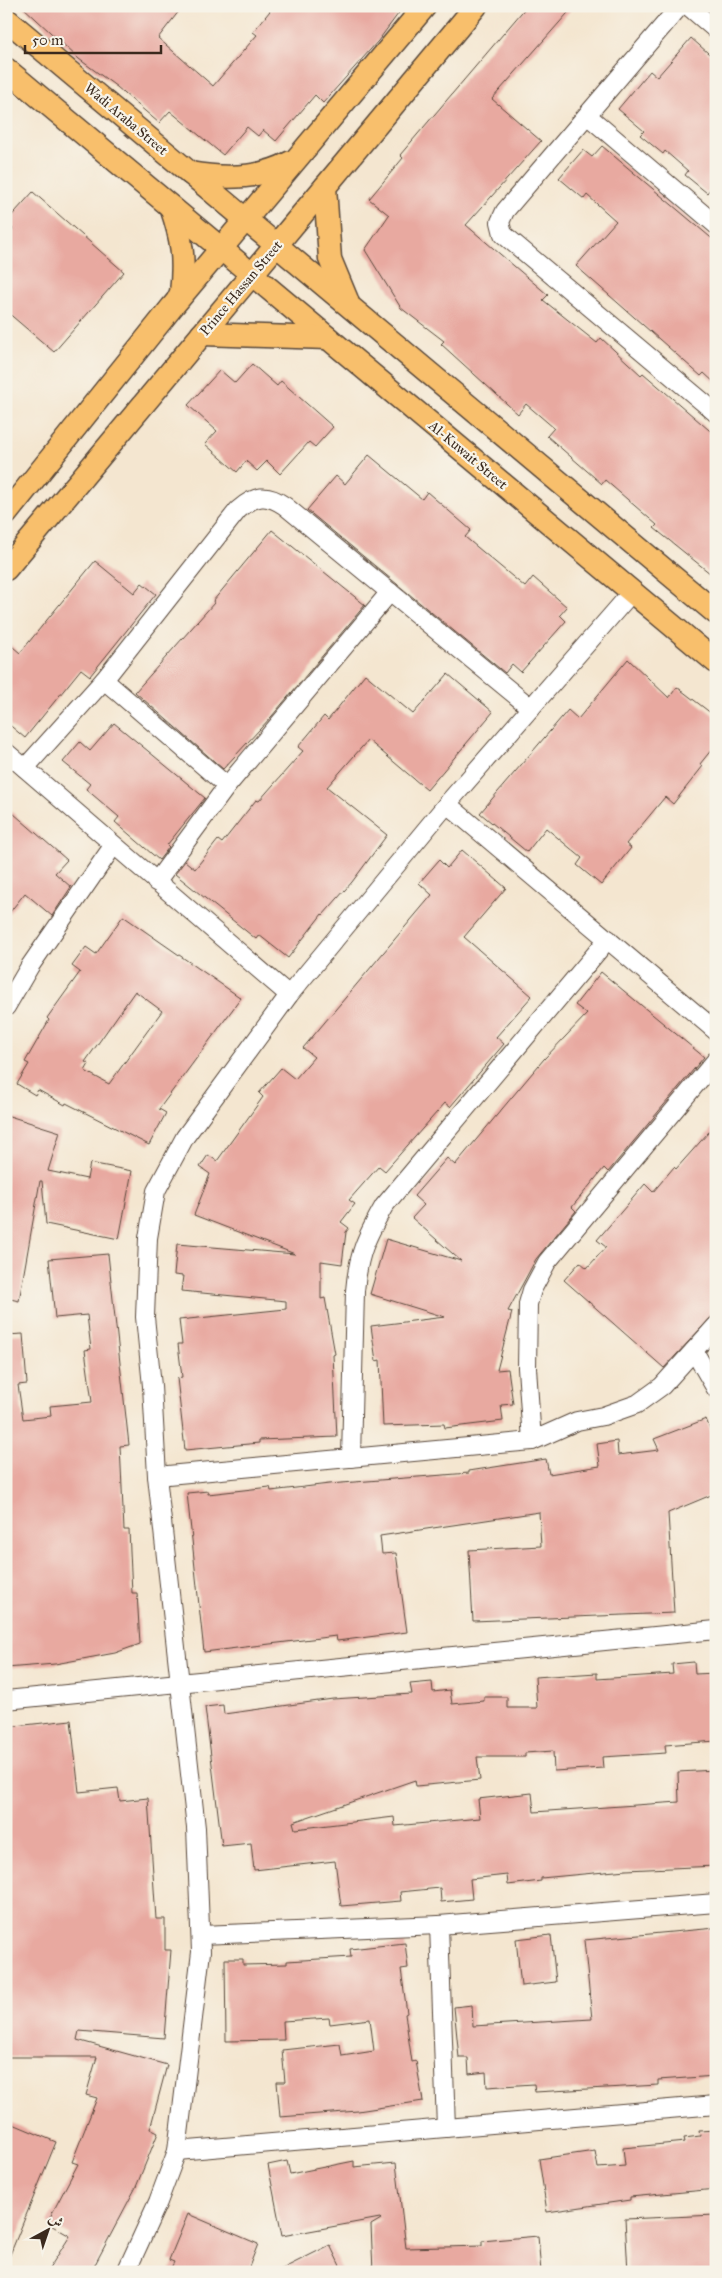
<svg xmlns="http://www.w3.org/2000/svg" width="722" height="2278" viewBox="0 0 722 2278" font-family="'IM FELL Great Primer',Amiri,serif">
<style>
.building{fill:#e8a9a0;fill-rule:evenodd}
.lines{fill:none;stroke-linecap:round;stroke-linejoin:round}
.minor-casing{stroke:#574639;stroke-width:20}
.major-casing{stroke:#574639;stroke-width:25}
.minor{stroke:#fff;stroke-width:18}
.major{stroke:#f8bf6c;stroke-width:22}
.labels{text-anchor:middle;dominant-baseline:central;stroke-width:4.5;stroke-linejoin:round;paint-order:stroke}
.street-label{font-size:14px;fill:#3b2a1e;stroke:#f7f3e8}
</style>
<rect width="100%" height="100%" fill="#f7f3e8"/>
<filter id="ink" filterUnits="userSpaceOnUse"><feTurbulence type="fractalNoise" baseFrequency=".02" numOctaves="2"/><feDisplacementMap in="SourceGraphic" scale="10" xChannelSelector="R" yChannelSelector="G"/><feConvolveMatrix kernelMatrix="1 2 1 2 8 2 1 2 1" color-interpolation-filters="sRGB"/></filter>
<filter id="wash" filterUnits="userSpaceOnUse"><feTurbulence type="fractalNoise" baseFrequency=".0096" numOctaves="4" result="noise"/><feDisplacementMap in="SourceGraphic" scale="20" xChannelSelector="R" yChannelSelector="G"/><feGaussianBlur stdDeviation="1.12" result="paint"/><feColorMatrix in="noise" values="0 0 0 0 0 0 0 0 0 0 0 0 0 0 0 0 0 1.4 0 .05"/><feComposite in="paint" operator="in"/></filter>
<g filter="url(#wash)">
<rect width="100%" height="100%" fill="#f4e6d0"/>
<g id="blocks">
<g class="building">
<polygon points="22,6 183,6 158,38 213,86 257,35 253,32 274,6 404,6 378,41 323,103 315,95 276,141 263,130 258,136 247,127 223,155 170,111 159,123 117,87 79,59"/>
<polygon points="527,6 574,6 492,99 541,141 466,225 548,295 543,300 597,343 601,338 641,375 643,373 716,436 716,578 654,528 657,525 605,480 602,484 547,436 554,428 526,404 518,414 441,344 444,341 401,308 365,250 389,215 369,199 403,158 400,155"/>
<polygon points="691,38 716,60 716,182 707,193 685,175 688,171 665,151 663,154 640,135 644,131 618,109 650,71 657,77"/>
<polygon points="602,146 716,242 716,384 704,373 701,376 576,266 616,221 587,195 584,199 559,178 583,150 592,157"/>
<polygon points="33,192 124,272 54,352 6,311 6,237 13,229 6,222"/>
<polygon points="252,364 277,386 281,381 333,427 315,447 309,442 280,474 267,461 257,471 246,461 237,472 205,444 217,431 188,405 220,370 235,383"/>
<polygon points="369,455 422,499 427,492 471,530 465,537 525,587 533,577 567,607 560,615 566,621 521,672 512,664 505,673 307,510 336,476 345,484"/>
<polygon points="272,530 365,605 272,716 223,769 135,692 214,603 213,601"/>
<polygon points="95,561 134,593 142,583 156,594 90,676 81,669 25,738 6,722 6,641 20,653"/>
<polygon points="628,659 669,698 677,687 716,717 716,744 700,764 703,766 673,804 665,797 626,844 631,848 601,885 577,865 582,858 546,828 527,852 480,813 568,710 578,719"/>
<polygon points="365,674 413,714 448,674 493,712 427,790 368,740 327,787 387,835 352,882 323,915 322,914 288,958 259,935 256,939 175,874 185,861 195,869 218,840 222,843 256,800 259,801 303,751 298,747 324,716 328,720"/>
<polygon points="114,723 205,798 167,845 169,847 159,860 115,822 119,817 86,789 90,784 63,762 80,742 90,751"/>
<polygon points="6,807 67,860 55,873 71,887 52,916 25,893 6,917"/>
<polygon points="462,850 506,888 464,937 532,996 496,1037 504,1044 450,1107 445,1103 385,1171 379,1166 349,1200 355,1204 341,1222 349,1228 346,1232 342,1264 321,1261 321,1299 325,1298 335,1354 333,1355 337,1437 259,1440 259,1443 185,1450 177,1378 182,1377 178,1344 182,1344 179,1320 286,1309 286,1301 181,1291 183,1276 174,1275 177,1244 295,1254 194,1215 210,1174 200,1167 208,1155 217,1161 263,1097 259,1093 281,1068 295,1079 314,1057 303,1048 432,895 419,883 439,860 447,868"/>
<path d="M123,916l118,82 -82,111 7,4 -17,32 -83,-42 -1,2 -27,-15 -3,5 -18,-11 12,-20 -4,-2 24,-42 -2,-2 33,-46 -8,-6 14,-19 10,7zM135,991l27,20 -53,73 -24,-13 4,-7 -4,-2z"/>
<polygon points="601,972 704,1057 608,1172 604,1168 572,1207 576,1211 536,1259 508,1311 512,1312 497,1370 508,1369 513,1404 501,1405 503,1421 445,1428 444,1424 383,1426 380,1360 376,1361 371,1326 445,1317 370,1294 386,1239 461,1261 412,1218 424,1205 414,1196 447,1158 455,1165 544,1059 587,1014 575,1005"/>
<polygon points="6,1115 60,1132 48,1171 87,1179 90,1163 132,1171 119,1239 46,1224 42,1181 40,1181 19,1301 6,1298"/>
<polygon points="716,1124 716,1312 664,1368 564,1280 580,1262 587,1268 606,1247 597,1240 645,1184 653,1192 674,1167 676,1169"/>
<polygon points="108,1254 129,1445 120,1446 124,1530 129,1530 132,1593 137,1593 140,1644 115,1653 55,1664 6,1668 6,1335 23,1334 27,1384 18,1385 23,1419 51,1416 50,1406 92,1402 85,1350 91,1349 87,1315 55,1318 49,1259"/>
<polygon points="706,1419 716,1444 716,1493 668,1513 674,1613 473,1621 469,1550 541,1546 539,1512 380,1536 382,1554 396,1553 407,1632 337,1641 336,1636 204,1652 187,1493 208,1491 208,1494 270,1487 271,1491 329,1484 469,1473 469,1471 546,1459 549,1474 600,1466 597,1444 617,1441 618,1455 659,1450 654,1439"/>
<polygon points="694,1662 695,1674 716,1673 716,1741 665,1745 666,1753 602,1757 603,1768 554,1771 553,1751 525,1753 525,1757 477,1757 480,1780 416,1786 415,1780 293,1822 295,1829 394,1817 395,1826 480,1818 478,1799 532,1793 534,1812 679,1802 678,1772 716,1770 716,1866 626,1870 541,1878 541,1881 508,1885 507,1875 470,1879 472,1899 441,1902 440,1888 400,1892 401,1901 341,1906 335,1861 254,1870 251,1843 222,1846 205,1707 223,1705 224,1714 333,1699 412,1694 410,1684 432,1682 433,1692 450,1690 452,1704 484,1701 484,1697 507,1697 507,1708 537,1708 535,1677 597,1673 597,1679 673,1674 672,1664"/>
<polygon points="71,1720 79,1792 118,1788 120,1801 148,1798 156,1919 165,1919 165,1950 171,1950 164,2038 79,2031 77,2040 167,2065 150,2129 158,2133 136,2187 91,2272 47,2272 70,2236 47,2223 78,2164 72,2162 97,2098 86,2095 97,2057 7,2057 6,1727"/>
<polygon points="716,1928 716,2076 658,2080 658,2085 535,2092 534,2084 487,2087 486,2072 469,2074 468,2058 459,2058 454,2007 472,2005 473,2026 592,2019 584,1940"/>
<polygon points="551,1935 556,1982 521,1986 516,1939"/>
<polygon points="405,1943 408,1968 401,1969 407,2013 405,2014 412,2062 416,2061 423,2101 358,2111 280,2117 277,2082 285,2082 282,2050 340,2044 342,2056 374,2051 370,2019 330,2024 329,2018 283,2021 284,2040 226,2041 225,1959 243,1959 243,1965 287,1964 287,1961 351,1957 350,1949"/>
<polygon points="6,2121 56,2142 7,2262 6,2261"/>
<polygon points="716,2130 716,2189 630,2197 630,2200 547,2212 539,2159 595,2151 598,2168 625,2166 623,2148 685,2142 684,2138 700,2136 699,2131"/>
<polygon points="287,2161 290,2174 354,2161 354,2167 396,2163 406,2248 482,2246 482,2241 538,2236 541,2272 373,2272 371,2225 381,2219 380,2218 282,2236 268,2165"/>
<polygon points="188,2214 258,2244 247,2272 169,2272 174,2262 169,2260"/>
<polygon points="716,2215 716,2272 628,2272 625,2219"/>
<polygon points="330,2245 343,2272 276,2272"/>
</g>
</g>
</g>
<g filter="url(#ink)">
<use href="#blocks" fill-opacity="0" stroke="#574639" stroke-width="1"/>
<g class="lines">
<defs>
<g id="minor">
<polyline points="680,6 505,211 500,222 503,234 716,413"/>
<polyline points="688,6 716,30"/>
<polyline points="588,116 716,225"/>
<polyline points="104,680 227,786 390,592"/>
<polyline points="6,752 289,995"/>
<path d="M25,768l79,-88 134,-170c17,-15 29,-17 47,-4l246,202"/>
<polyline points="447,804 716,1031"/>
<polyline points="156,882 227,786"/>
<polyline points="6,1007 30,966 113,846"/>
<polyline points="694,1351 716,1389"/>
<polyline points="532,1441 527,1368 528,1304 532,1290 547,1262 716,1060"/>
<path d="M351,1458l4,-167c3,-37 11,-53 29,-85l224,-267"/>
<polyline points="157,1476 532,1441 577,1421 603,1416 637,1404 662,1386 716,1326"/>
<polyline points="6,1700 716,1630"/>
<polyline points="201,1935 439,1925"/>
<polyline points="446,2128 439,1925 716,1903"/>
<polyline points="177,2151 716,2105"/>
<polyline points="126,2272 158,2202 177,2151 201,1952 196,1828 157,1476 152,1386 145,1317 148,1238 156,1191 185,1137 289,995 447,804 632,592"/>
</g>
<g id="major">
<polyline points="6,19 716,613"/>
<polyline points="6,69 716,662"/>
<path d="M190,173c34,6 71,6 101,-11"/>
<polyline points="325,187 330,259 347,300"/>
<path d="M171,207c11,32 14,52 10,86l-2,4"/>
<polyline points="202,334 328,338"/>
<polyline points="6,514 172,307 425,6"/>
<polyline points="6,569 476,6"/>
</g>
</defs>
<use href="#minor" class="minor-casing"/>
<use href="#major" class="major-casing"/>
<use href="#minor" class="minor"/>
<use href="#major" class="major"/>
</g>
</g>
<g class="labels">
<g class="street-label">
<text transform="translate(126 119) rotate(40)">Wadi Araba Street</text>
<text transform="translate(241 288) rotate(-50)">Prince Hassan Street</text>
<text transform="translate(468 455) rotate(40)">Al-Kuwait Street</text>
</g>
</g>
<rect width="722" height="2278" fill="none" stroke="#f7f3e8" stroke-width="25"/>
<g transform="translate(48 2230) rotate(40)" stroke="#f7f3e8" stroke-width="4" paint-order="stroke">
<path d="M0-4L9 19L0 12L-9 19Z" fill="#3b2a1e"/>
<text y="-8" font-size="14" font-weight="bold" text-anchor="middle" fill="#3b2a1e">ش</text>
</g>
<path d="M25 45v8h136v-8" fill="none" stroke="#3b2a1e" stroke-width="2.5"/>
<text x="32" y="45" font-size="15" fill="#3b2a1e" stroke="#f7f3e8" stroke-width="4" paint-order="stroke">50 m</text>
</svg>
